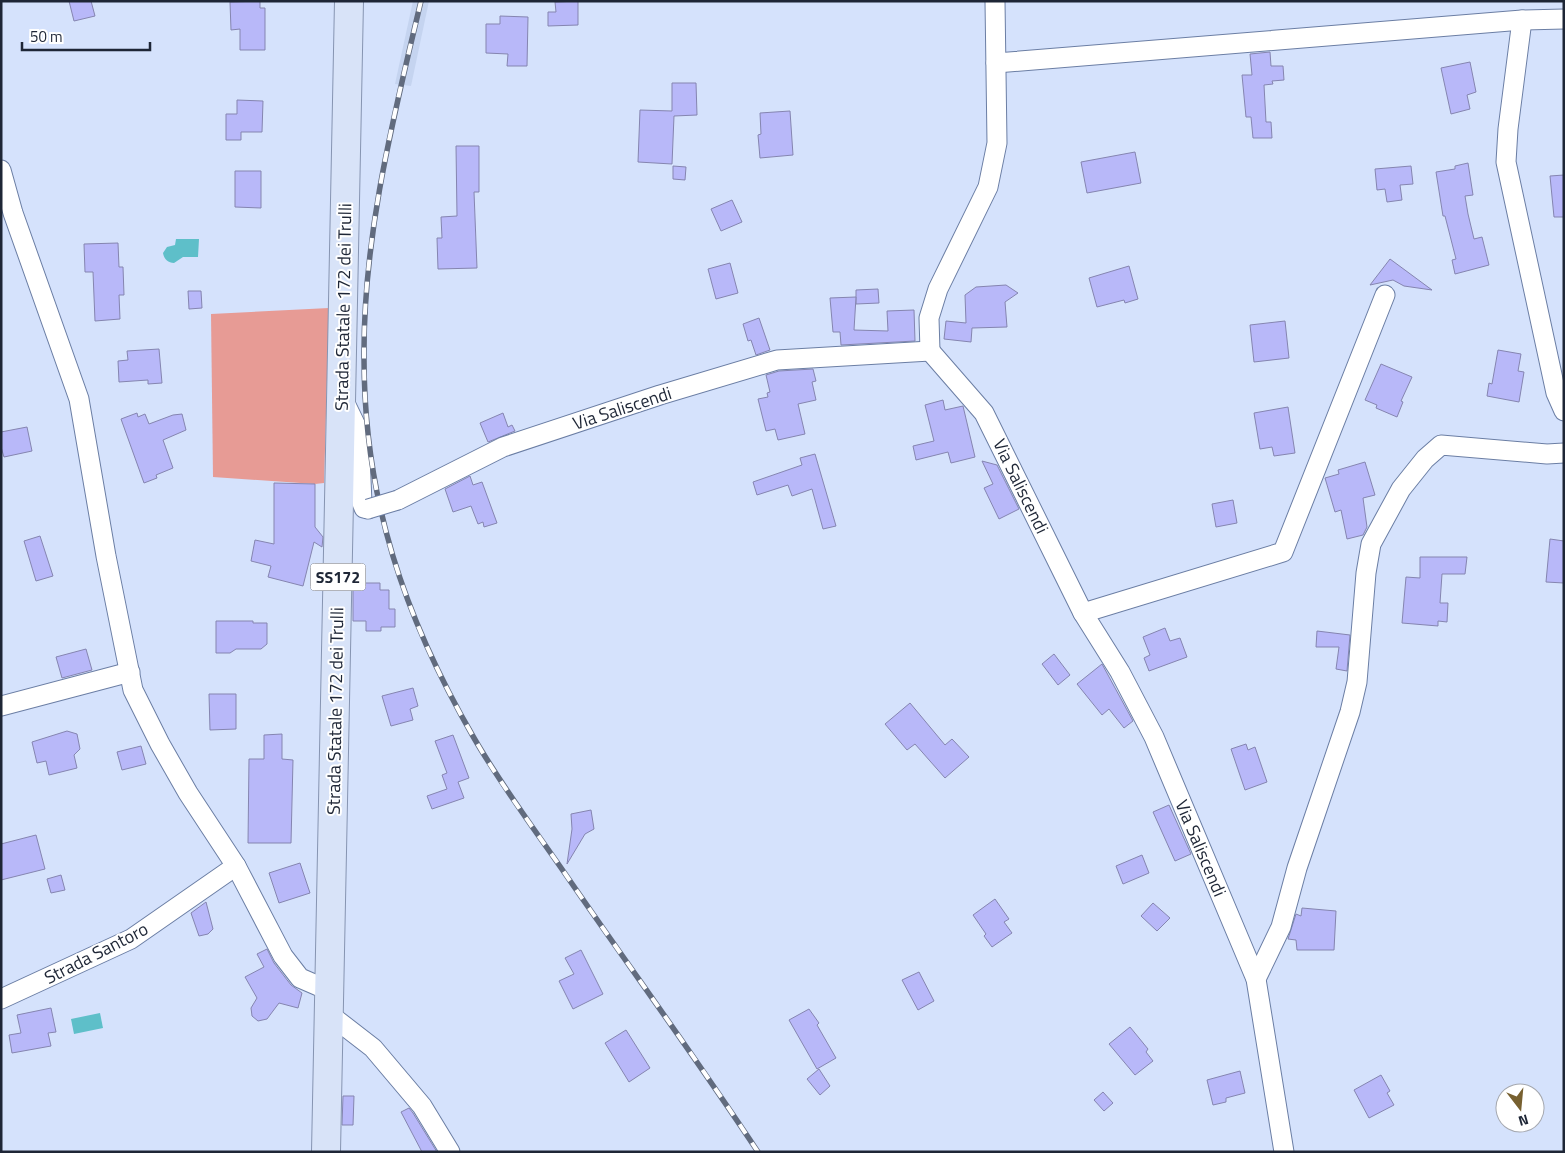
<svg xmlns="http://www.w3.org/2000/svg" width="1565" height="1153" viewBox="0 0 1565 1153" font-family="'Titillium Web',sans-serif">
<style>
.built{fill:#c5d4f0}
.forest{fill:#e79b95}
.water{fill:#5ebfc9}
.building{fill:#b8b8f9;stroke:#8585b0}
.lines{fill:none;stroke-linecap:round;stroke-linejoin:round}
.street-casing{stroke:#6b7ea4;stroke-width:21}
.primary-casing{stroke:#8694b1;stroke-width:30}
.street{stroke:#fff;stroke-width:19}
.primary{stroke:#d8e3f8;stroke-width:28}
.rail-casing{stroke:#616b7e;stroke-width:5.5}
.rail{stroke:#fff;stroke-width:4;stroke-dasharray:11;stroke-linecap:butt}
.street-bridge-casing{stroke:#6b7ea4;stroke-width:21;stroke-linecap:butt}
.street-bridge{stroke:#fff;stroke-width:19}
.labels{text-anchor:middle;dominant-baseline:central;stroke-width:4;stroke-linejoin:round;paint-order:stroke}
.shield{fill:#fff;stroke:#626772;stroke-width:1}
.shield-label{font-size:16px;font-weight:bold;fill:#1e2636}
.street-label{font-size:18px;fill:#1e2636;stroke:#fff}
</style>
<rect width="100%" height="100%" fill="#d5e2fc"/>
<polygon class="built" points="413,1 429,1 411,86 395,84"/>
<polygon class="forest" points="329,308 324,483 315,484 213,477 211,314"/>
<g class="water">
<path d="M176,239h23l-1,18h-15l-9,6c-6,0 -10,-4 -11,-10l4,-6 8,-2z"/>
<polygon points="100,1013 103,1028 74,1034 71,1019"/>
</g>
<g class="building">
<polygon points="69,1 91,1 95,16 74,21"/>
<polygon points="260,1 260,8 265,8 265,50 240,50 240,29 231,30 230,2"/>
<polygon points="578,1 578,25 548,26 548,12 556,12 555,2"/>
<polygon points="500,16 528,17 527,66 507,66 508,54 486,53 486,24 500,24"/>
<polygon points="1270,52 1271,66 1283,66 1284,80 1272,81 1273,84 1264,85 1266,122 1271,122 1272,138 1253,138 1251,117 1246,117 1242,75 1252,75 1250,54"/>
<polygon points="1470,62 1476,92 1467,95 1470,109 1451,114 1441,68"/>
<polygon points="672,83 696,83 697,115 674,116 672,164 638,162 640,110 672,111"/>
<polygon points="237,100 263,101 262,132 241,132 241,140 226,140 226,114 237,114"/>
<polygon points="790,111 793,155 760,158 758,135 761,134 760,113"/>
<polygon points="456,146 479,146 479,192 474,192 477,268 438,269 437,238 442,238 441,217 457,216"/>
<polygon points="1135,152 1141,183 1087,193 1081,162"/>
<polygon points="1468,163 1473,195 1465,196 1468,214 1474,239 1482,237 1489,265 1455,274 1452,260 1456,259 1445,216 1443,216 1436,172 1455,169 1455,166"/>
<polygon points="673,166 686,167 685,180 673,179"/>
<polygon points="1411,166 1413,184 1400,185 1402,200 1387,202 1385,189 1377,190 1375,169"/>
<polygon points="235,171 261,171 261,208 235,207"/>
<polygon points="1564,175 1564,217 1554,217 1550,176"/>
<polygon points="732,200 742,222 721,231 711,209"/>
<polygon points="118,243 119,267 123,267 124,295 119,295 120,319 95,321 93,272 85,272 84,244"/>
<polygon points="1390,259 1432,290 1404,286 1393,280 1370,285"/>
<polygon points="730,263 738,293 716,299 708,269"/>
<polygon points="1129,266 1138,299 1125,303 1124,300 1097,307 1089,278"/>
<polygon points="1006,285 1018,293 1005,302 1007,327 972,328 971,342 944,339 946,321 966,323 965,295 976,287"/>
<polygon points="878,289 879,303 856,304 856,290"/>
<polygon points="188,291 201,291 202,308 189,309"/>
<polygon points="856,297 854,330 888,331 887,311 914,310 915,341 841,345 840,332 833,332 830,298"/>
<polygon points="759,318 770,350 756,355 751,340 748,341 743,324"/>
<polygon points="1285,321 1289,358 1254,362 1250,325"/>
<polygon points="159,349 162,383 148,384 148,380 119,382 118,361 128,360 127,351"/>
<polygon points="1498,350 1521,354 1518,371 1524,372 1519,402 1487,396 1489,383 1492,384"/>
<polygon points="1381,364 1412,377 1401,401 1403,402 1397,417 1376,408 1377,405 1365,400"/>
<polygon points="813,369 816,381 812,382 816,400 798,404 805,434 778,440 775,429 766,431 758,399 768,397 767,393 770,392 766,375 779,371"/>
<polygon points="943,400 945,410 963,406 975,457 951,463 948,452 916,460 913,446 934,441 925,405"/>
<polygon points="1288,407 1295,453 1274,456 1272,447 1260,449 1254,413"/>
<polygon points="137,413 138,417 145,414 149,424 173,415 182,414 186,430 163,440 173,468 156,475 157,478 144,483 121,419"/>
<polygon points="503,413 508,427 512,425 515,431 488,442 480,423"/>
<polygon points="27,427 32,451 4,457 1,447 1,432"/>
<polygon points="815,454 836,526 823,529 812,489 792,496 788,485 757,495 753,482 802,465 800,458"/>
<polygon points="982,461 997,465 1019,509 999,519 984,488 993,484"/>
<polygon points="1365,462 1375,495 1363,498 1367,527 1363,535 1347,539 1341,510 1335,512 1325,478 1339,474 1338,470"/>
<polygon points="470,476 473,485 482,482 497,523 484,527 483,522 478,524 471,506 453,512 445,489"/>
<polygon points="274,483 315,484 315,527 323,537 322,547 314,542 303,586 268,577 271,566 251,561 255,540 274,544"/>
<polygon points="1233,500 1237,523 1216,527 1212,504"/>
<polygon points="40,536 53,576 36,581 24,541"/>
<polygon points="1550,539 1564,541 1564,583 1546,582"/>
<polygon points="1420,557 1467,557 1465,574 1442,574 1440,603 1448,603 1447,622 1438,621 1438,626 1402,623 1406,577 1420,578"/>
<polygon points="353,583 380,583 380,590 389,590 389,609 395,609 395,627 381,627 381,631 366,631 366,621 353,621"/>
<polygon points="216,621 253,621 253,623 267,623 267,644 261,649 236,649 230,653 216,653"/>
<polygon points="1165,628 1170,641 1180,638 1187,657 1149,671 1144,658 1150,655 1143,637"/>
<polygon points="1317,631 1350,635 1347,671 1336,669 1339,647 1316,647"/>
<polygon points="86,649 92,670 62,678 56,657"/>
<polygon points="1054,654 1070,675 1058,685 1042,664"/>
<polygon points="1102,664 1133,721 1124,728 1109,709 1102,715 1077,684"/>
<polygon points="413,688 418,706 410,709 413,720 391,726 382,696"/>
<polygon points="209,694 236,694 236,729 210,730"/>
<polygon points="910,703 945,745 952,739 969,757 945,778 915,744 907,750 885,724"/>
<polygon points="67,731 77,734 80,749 74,755 77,768 49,775 46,761 37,763 32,742"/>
<polygon points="282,734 282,759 293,760 291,843 248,843 249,759 264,759 264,735"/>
<polygon points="453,735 469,778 458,782 464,798 432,809 427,796 447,789 442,775 447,773 435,741"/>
<polygon points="1246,744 1248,750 1255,747 1267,782 1245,790 1231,749"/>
<polygon points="141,746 146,764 122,770 117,752"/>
<polygon points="1169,805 1191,854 1175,861 1153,812"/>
<polygon points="591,810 594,829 585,834 567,864 572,829 571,814"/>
<polygon points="36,835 45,869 1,880 1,844"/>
<polygon points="1142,855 1149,873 1123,884 1116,866"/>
<polygon points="300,863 310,893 279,903 269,873"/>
<polygon points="61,875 65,890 51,893 47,879"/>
<polygon points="995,899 1009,919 1004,922 1012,933 992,947 984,936 986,934 973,915"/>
<polygon points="206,902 213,929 208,934 199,936 191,913"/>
<polygon points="1153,903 1170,918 1157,931 1141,916"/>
<polygon points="1302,908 1336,911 1334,950 1297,950 1296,940 1288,939 1296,914 1301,916"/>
<polygon points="267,949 274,963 291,985 302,993 298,1008 279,1003 267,1019 258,1021 252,1016 251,1008 257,998 245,977 264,967 257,954"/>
<polygon points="581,950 603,994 573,1009 559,981 574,974 565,958"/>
<polygon points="919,972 934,1001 918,1010 902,980"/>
<polygon points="51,1008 56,1032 48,1033 51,1046 12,1053 9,1035 21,1033 17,1015"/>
<polygon points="809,1009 819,1023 817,1025 836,1058 817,1069 789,1020"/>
<polygon points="1130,1027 1148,1049 1146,1052 1153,1061 1135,1075 1109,1044"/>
<polygon points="626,1030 650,1068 629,1082 605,1043"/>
<polygon points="819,1069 830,1086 820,1095 807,1079"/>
<polygon points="1240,1071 1245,1093 1226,1098 1226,1102 1213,1105 1207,1080"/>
<polygon points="1381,1075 1390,1091 1387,1093 1394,1105 1369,1118 1354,1090"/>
<polygon points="1103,1092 1113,1103 1104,1111 1094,1100"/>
<polygon points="343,1096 354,1096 353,1125 342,1125"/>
<polygon points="409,1108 413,1113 437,1152 422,1152 401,1112"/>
</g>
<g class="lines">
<defs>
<g id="street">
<polyline points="1522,20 1508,129 1506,162 1556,393 1564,411"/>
<polyline points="996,63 1522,20 1564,19"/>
<polyline points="1,170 13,213 79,399 106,556 133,690 160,744 188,793 236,866 283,956 300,978 330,991"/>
<polyline points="930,351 984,413 1083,613 1120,672 1154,737 1256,979 1284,1152"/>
<polyline points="930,351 929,318 938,289 988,187 997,143 995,1"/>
<polyline points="343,399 359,432 362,503 364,508 368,509"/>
<polyline points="398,500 503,447 660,395 777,360 930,351"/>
<polyline points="1083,613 1283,552 1385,295"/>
<polyline points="1,706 130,672"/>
<polyline points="1256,979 1281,927 1297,868 1350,712 1357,682 1366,573 1371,544 1401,489 1425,459 1441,445 1547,454 1564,453"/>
<polyline points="1,999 131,939 236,866"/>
<polyline points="329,1014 373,1048 422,1106 450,1152"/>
</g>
<polyline id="primary" points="326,1152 349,1"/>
</defs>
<use href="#street" class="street-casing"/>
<use href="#primary" class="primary-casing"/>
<use href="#street" class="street"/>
<use href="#primary" class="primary"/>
<defs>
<path id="rail" d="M421,1c-28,118 -58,235 -57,357 0,141 40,259 110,380 27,47 61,92 92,137 64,93 130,183 192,277"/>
</defs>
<use href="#rail" class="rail-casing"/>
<use href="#rail" class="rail"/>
<defs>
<polyline id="street-bridge" points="368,509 398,500"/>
</defs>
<use href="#street-bridge" class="street-bridge-casing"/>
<use href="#street-bridge" class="street-bridge"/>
</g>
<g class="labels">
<rect class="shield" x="310.5" y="563.5" width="55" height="27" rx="4"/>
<g class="shield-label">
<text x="338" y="577">SS172</text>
</g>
<g class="street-label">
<text transform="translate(343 307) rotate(-89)">Strada Statale 172 dei Trulli</text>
<text transform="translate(622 408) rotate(-18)">Via Saliscendi</text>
<text transform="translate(1021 486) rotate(64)">Via Saliscendi</text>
<text transform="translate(335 711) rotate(-89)">Strada Statale 172 dei Trulli</text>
<text transform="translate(1201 848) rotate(67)">Via Saliscendi</text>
<text transform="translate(96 953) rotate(-27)">Strada Santoro</text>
</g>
</g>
<rect width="1565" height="1153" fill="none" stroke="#1e2636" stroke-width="5"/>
<g transform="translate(1520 1108) rotate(164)"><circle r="24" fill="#ffffff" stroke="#a5a8af"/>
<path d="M0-4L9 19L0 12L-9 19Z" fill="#776030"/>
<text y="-8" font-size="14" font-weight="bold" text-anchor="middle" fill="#1e2636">N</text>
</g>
<path d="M22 42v8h128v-8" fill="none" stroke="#1e2636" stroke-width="2.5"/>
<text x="30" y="42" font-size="15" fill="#1e2636" stroke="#ffffff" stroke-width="4" paint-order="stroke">50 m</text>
</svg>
